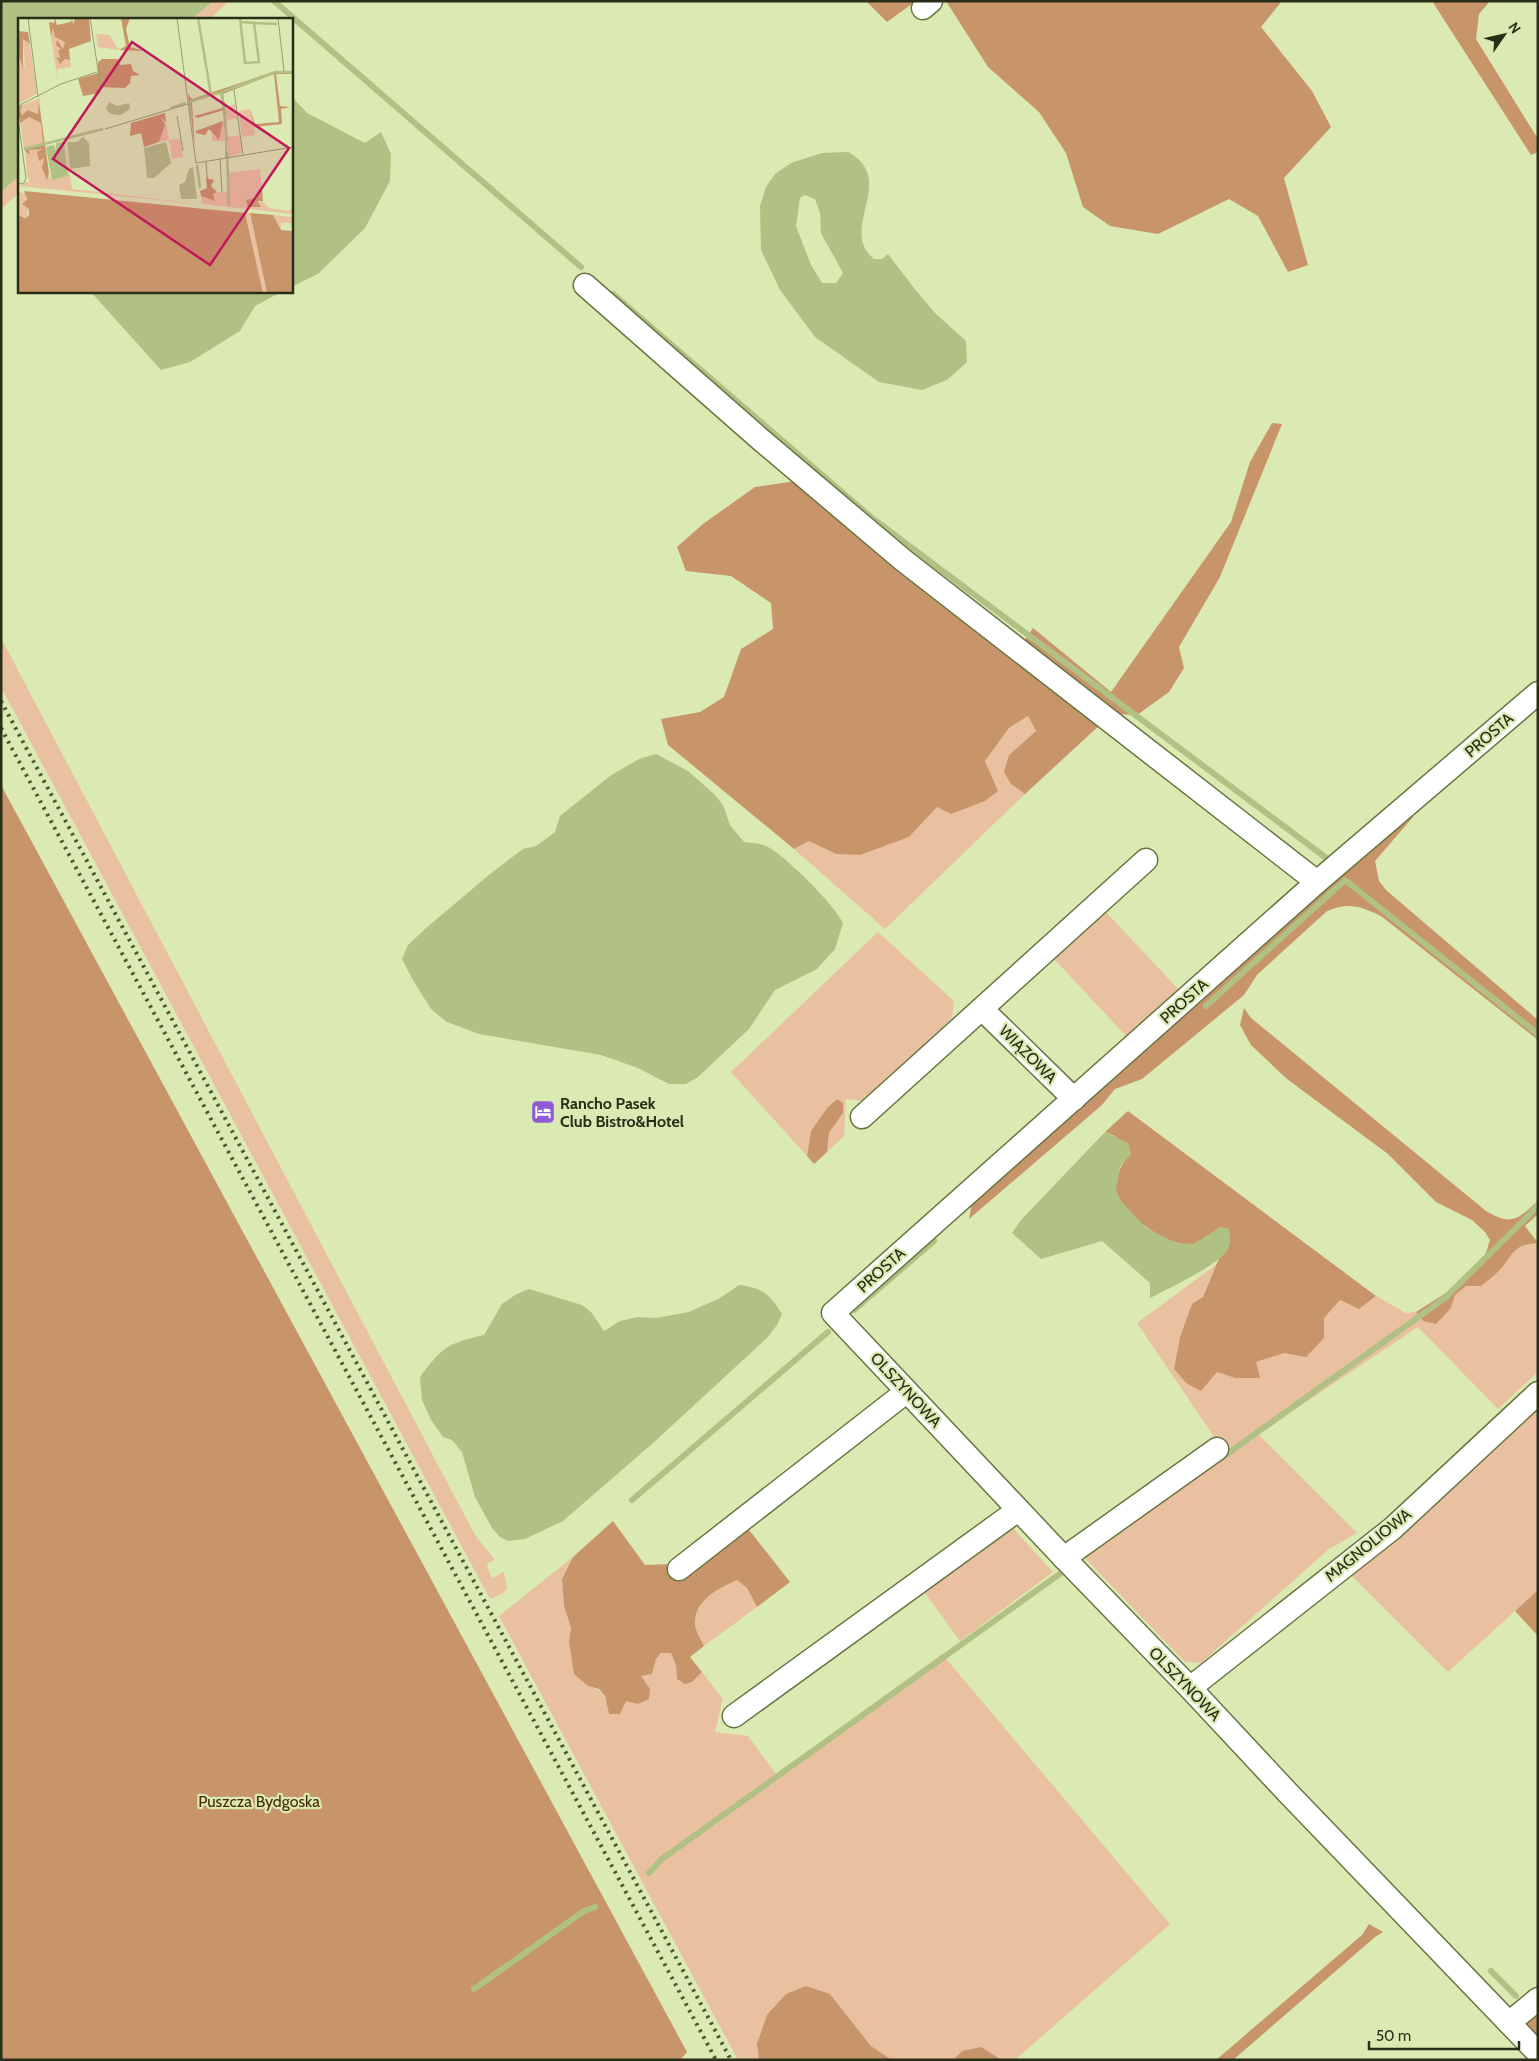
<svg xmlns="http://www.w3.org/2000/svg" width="1539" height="2061" viewBox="0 0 1539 2061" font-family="Cabin,sans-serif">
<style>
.green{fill:#eac1a0}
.forest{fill:#c89469}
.water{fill:#b1c183;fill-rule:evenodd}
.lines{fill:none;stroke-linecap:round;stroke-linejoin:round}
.stream{stroke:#b1c183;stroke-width:6}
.minor-casing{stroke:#697643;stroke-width:25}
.minor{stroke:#fff;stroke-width:22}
.rail{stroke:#4e5638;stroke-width:4;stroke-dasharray:2.5 5;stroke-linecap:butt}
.labels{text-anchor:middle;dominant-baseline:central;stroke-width:4.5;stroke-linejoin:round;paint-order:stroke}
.street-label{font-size:16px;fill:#282e18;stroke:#dbeab2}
.poi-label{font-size:16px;font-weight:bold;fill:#282e18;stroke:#dbeab2;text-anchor:start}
.park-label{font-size:16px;fill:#4b2805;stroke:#dbeab2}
.inset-river{fill:none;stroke:#b1c183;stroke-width:2.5}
.inset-road{fill:none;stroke:#939f74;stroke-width:1}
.view{fill:#c2185b;fill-opacity:0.15;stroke:#c2185b;stroke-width:2.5}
.inset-edge{fill:none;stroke:#282e18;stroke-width:2.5}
</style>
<rect width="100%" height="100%" fill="#dbeab2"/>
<g class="green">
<polygon points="213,1 229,1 210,19 192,19"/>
<polygon points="19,176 19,193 1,209 1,192"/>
<polygon points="1,638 475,1535 495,1560 488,1563 487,1566 492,1578 504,1572 507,1588 503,1593 490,1599 1,687"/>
<polygon points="1028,716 1036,731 1009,755 1011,784 1025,794 885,929 794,849 809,841 836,854 909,837 937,807 998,791 985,761 1009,728"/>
<polygon points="1105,911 1181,992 1128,1038 1054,959"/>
<polygon points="878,932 954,1001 952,1018 865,1101 846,1099 844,1136 827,1152 829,1133 843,1113 843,1103 836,1099 827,1108 811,1131 807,1156 731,1072"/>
<path d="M1538,1243v129l-40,37 -80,-82 -160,107 99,99 -28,16 -128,114 -16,-1 -104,-108 146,-98 -90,-133 80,-59 -14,33 -23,40 -6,32 12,14 31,-11 18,6h24l-4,-16 29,-9 22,3 18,-38 16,-18 19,9 17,-13 30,17 10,-1 7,9 28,-13 4,-13 11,-10 15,1c6,-5 13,-10 19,-16 15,-17 12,-25 38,-27z"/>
<polygon points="1538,1404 1538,1590 1448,1672 1350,1574"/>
<polygon points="1010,1525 1053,1572 960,1641 922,1589"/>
<path d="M573,1557l-11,22 2,27 7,22 -2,14 19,44c18,5 17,11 21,28l17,-13 15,-25 11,-2 4,-15 5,-6 10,-1 5,13 1,14 15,3 10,-10 21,27 -8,33 33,4 28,38 166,-120 228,270 -155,136h-13l-3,-3 -37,-6 -9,9h-61l-21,-14 -41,-52 -73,50 2,16h-21l-239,-444z"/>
<path d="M737,1580l10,8 10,19 -53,39c-3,-6 -9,-16 -9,-22 1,-25 23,-35 42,-44z"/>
</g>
<g class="forest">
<polygon points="866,1 916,1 887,22"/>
<polygon points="946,1 1282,1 1261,27 1312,91 1331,127 1284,178 1308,265 1288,272 1258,216 1229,199 1158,234 1110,226 1083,207 1066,153 1039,112 988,67"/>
<polygon points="1432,1 1490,1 1479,14 1476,39 1538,139 1538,152 1531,155"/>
<polygon points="1272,423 1282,424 1220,577 1179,647 1184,668 1169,692 1137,715 1118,714 1024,641 1033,628 1111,692 1231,522 1250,462"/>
<polygon points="796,481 1102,723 1025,794 1011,784 1004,772 1009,755 1036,731 1028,716 1009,728 985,761 998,791 985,801 951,814 937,807 909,837 860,855 836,854 809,841 794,849 668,745 661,719 700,712 724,697 741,649 773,629 771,603 731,576 686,571 677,547 703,524 755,487"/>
<polygon points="1,785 687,2052 680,2060 1,2060"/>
<path d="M1408,812l5,5 -38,44 4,20 7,9 152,130v20l-157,-124c-21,-10 -32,-14 -54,-5l-70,64 -13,20 -102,84 -27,10 -13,16 -133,114 3,-17z"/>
<path d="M1244,1008l7,10 235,193c26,15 31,9 52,-10v13l-13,12 13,17c-26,2 -23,10 -38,27 -6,6 -13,11 -19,16h-15l-11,9 -4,13 -15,16 -13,-3 -7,-9c20,-13 60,-35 69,-57 2,-4 3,-10 5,-15l-5,-8 -13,-12 -36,-18 -48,-48 -101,-75 -36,-34 -11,-20z"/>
<polygon points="837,1099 843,1103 843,1113 829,1133 827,1152 814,1164 807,1156 811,1131 827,1108"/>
<path d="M1128,1111l248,185 -17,13 -19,-9 -16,18v20l-18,19 -22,-4 -28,9 4,16h-25l-18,-6 -16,19 -15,-8 -12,-14 6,-32 12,-33 11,-7 17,-41 7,-6 -7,-23c-8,5 -18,16 -27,17 -24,5 -70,-30 -77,-52 -4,-13 7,-30 15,-39l-16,-17 -10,-4z"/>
<path d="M613,1521l32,44 29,-1 72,-38 44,56 -33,25 -10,-19 -10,-8c-19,9 -42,19 -42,44 0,6 6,16 9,22l-14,11 12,15 -10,10 -7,2 -8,-5 -1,-14 -5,-12h-10l-5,6 -4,15 -11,2 9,13 -1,10 -11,5 -12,-3 -6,13h-11l-4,-18 -6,-7 -11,-3 -14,-12 -5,-32 2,-14 -7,-22 -2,-27 11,-22z"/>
<polygon points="1538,1590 1538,1636 1515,1611"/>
<polygon points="1369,1924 1383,1932 1375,1937 1233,2060 1216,2060 1362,1935"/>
<polygon points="806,1986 830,1994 871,2046 892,2060 759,2060 757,2044 767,2015 786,1994"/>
<polygon points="1538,2007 1538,2036 1522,2020"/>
<polygon points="981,2047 1002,2060 953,2060 962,2051"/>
</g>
<g class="water">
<polygon points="1,1 213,1 192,19 19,19 19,176 1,192"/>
<polygon points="291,96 307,113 365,143 381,132 391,154 390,181 365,228 318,274 291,287"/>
<path d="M848,152c51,28 -11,77 26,107h8l6,-5 26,34 21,25 31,28 1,21 -20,18 -25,10 -43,-8 -64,-45 -35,-47 -19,-40 -1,-44 6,-19 9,-13 16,-11 31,-10zM805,195l10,4 5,14 1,20 22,40 -7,10h-14l-11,-18 -15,-39 4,-28z"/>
<polygon points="90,291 283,291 255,306 240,331 190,362 161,370"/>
<path d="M656,754l32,17 25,22 10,12 7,20 14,17c9,1 18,1 26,6 19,12 63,55 73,75l-8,26 -18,20 -42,21 -26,39 -51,48 -12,7h-17l-31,-16 -37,-13 -122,-21 -32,-12 -16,-13 -17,-27 -12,-23 6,-14 17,-16 65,-55 33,-25 13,-3 19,-14 5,-16 50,-40 29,-17z"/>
<path d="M1105,1132l23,11 3,10 -11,14 -4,23 5,11 24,26 31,16 18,1 26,-17 8,1c3,6 3,17 -1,23 -11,15 -59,38 -77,47v-15l-48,-42 -61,18 -29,-26 9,-13z"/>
<path d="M739,1285c23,3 30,8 43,29l-5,11 -11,14 -114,105 -89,77 -38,18 -17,2 -8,-4 -8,-9 -17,-31 -13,-45 -10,-12 -9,-3 -12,-17 -9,-20 -2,-23c23,-31 27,-33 64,-42l18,-31 13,-9 14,-6 53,16 9,7 13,19 16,-10 18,-4 18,1 33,-6 31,-14z"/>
</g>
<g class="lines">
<g class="stream">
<polyline points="274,1 581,267"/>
<polyline points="613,294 872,518 1329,860"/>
<polyline points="1206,1006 1345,880 1538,1034"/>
<polyline points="854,1310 934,1241"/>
<polyline points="1220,1459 1445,1298 1538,1206"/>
<polyline points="632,1500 828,1332"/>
<polyline points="649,1873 662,1859 1068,1568"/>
<polyline points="1491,1971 1516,1996"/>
<polyline points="474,1989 584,1911 595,1907"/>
</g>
<defs>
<g id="minor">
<polyline points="923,8 931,1"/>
<polyline points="585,285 760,439 903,560 1317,882"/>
<polyline points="1538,693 1317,882 833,1313 1064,1558 1190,1688 1288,1793 1538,2053"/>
<polyline points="982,1009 1074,1099"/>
<polyline points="862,1117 1146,860"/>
<polyline points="1064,1558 1217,1449"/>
<polyline points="679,1569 906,1392"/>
<polyline points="1190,1688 1393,1528 1538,1393"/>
<polyline points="734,1716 1018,1510"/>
<polyline points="1509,2023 1538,1999"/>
</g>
</defs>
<use href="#minor" class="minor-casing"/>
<use href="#minor" class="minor"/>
<g class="rail">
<polyline points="1,701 731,2060"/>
<polyline points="1,728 716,2060"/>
</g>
</g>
<defs>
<symbol id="hotel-square" viewBox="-11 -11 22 22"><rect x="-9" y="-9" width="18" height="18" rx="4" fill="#905cd5" stroke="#dbeab2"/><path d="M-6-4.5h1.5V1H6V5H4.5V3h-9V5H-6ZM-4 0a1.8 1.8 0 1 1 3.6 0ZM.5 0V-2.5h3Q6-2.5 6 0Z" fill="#fff"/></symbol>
</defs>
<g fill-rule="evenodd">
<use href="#hotel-square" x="529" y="1098" width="28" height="28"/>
</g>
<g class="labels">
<g class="street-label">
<text transform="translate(1489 735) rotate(-41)">PROSTA</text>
<text transform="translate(1184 1001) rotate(-42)">PROSTA</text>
<text transform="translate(1028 1054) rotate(45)">WIĄZOWA</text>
<text transform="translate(881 1270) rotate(-42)">PROSTA</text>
<text transform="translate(906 1390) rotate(47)">OLSZYNOWA</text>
<text transform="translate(1368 1545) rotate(-39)">MAGNOLIOWA</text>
<text transform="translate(1185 1684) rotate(46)">OLSZYNOWA</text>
</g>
<g class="poi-label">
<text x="560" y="1103">Rancho Pasek<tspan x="560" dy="18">Club Bistro&amp;Hotel</tspan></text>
</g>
<g class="park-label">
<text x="259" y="1801">Puszcza Bydgoska</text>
</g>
</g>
<g transform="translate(18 18)">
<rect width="275" height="275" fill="#dbeab2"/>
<path d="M35,10l5,10h5l2,4 -2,7 -6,-8 -1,4 6,5 -4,8 12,2 1,7 -14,2 1,14 -7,-46zM78,16l13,1 10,15 -21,-3zM5,21l7,5 7,50 -19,10v-54l7,18zM22,80l-2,16 -9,-4 -7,5 -2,-5 3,-4 -5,1 5,14 6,-4 12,6 2,20 -19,5 -6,-41zM217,86l2,14 -10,2v17l13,-2 2,18 -15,4v-16h-15v-9l4,6 4,-1 1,-13 6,-5 -1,-12zM232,91l5,26 -13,2 -3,-26zM142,100l6,4 3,18 11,-1 3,18 -11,2 -3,-19 -10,2 4,-13zM47,123l7,48 128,15 -182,-18 9,-4 9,4 -6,-3 -3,-9 -2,-23 5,4 -1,-5 13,-2 -4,6 6,4 -2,10 5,11 2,-6 2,6 17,-3zM242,151l2,20 -5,8 -9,2 11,5 2,-4 8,8 20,3 3,-4 1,-18v25l-91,-10 -1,-8 14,5 -1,-8 14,-2v-18zM0,173l9,4 -4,10 6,4 -2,8 -9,-2zM227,195h5l17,80h-4zM255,197l20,2v14l-2,-8h-10v7z" fill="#eac1a0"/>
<path d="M37,0l2,7 14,-3 1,-4 1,7 2,-7h14l2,23 -22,8 1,11 -5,-1 -5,5 -4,-7 4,1 -2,-7 3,-2 -5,-4 1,-5 6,9 2,-7 -10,-5 -2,-9 -2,9 -2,-15 5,1zM103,0h9l-4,11 4,18 14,4 -25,-1 7,-4zM0,13l10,1 2,12 -7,-5v30l-4,-14zM84,41h16l2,6 11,-1 2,7 7,4 -9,1 -1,7 -5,5 -25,-1v6l-17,3 -5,-17 20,-6v-11zM275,53v6l-1,-3h-16l4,32 10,1 -9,2 1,15 -28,3 -4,-18 5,15 24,-2 -5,-48 -51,20 4,25 -3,-9 -27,8 -3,-2 29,-8 -3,-15 -28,9 3,45 -7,-53 4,5 81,-27zM21,84l10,71 -2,7 -5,-12 2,-10 -5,3 -2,-9 5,-3 -13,1 1,5 -5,-4 -1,-3 19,-5 -2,-20 -12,-6 -9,6 -2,-16 5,-2 -3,5 2,5 6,-5 10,4zM147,95l1,9 -5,-4 4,7 -6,17 -15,5 -3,-14 -11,3 1,-13zM205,103l-4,19 -10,-11 -4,6 -9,-2v-2zM188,160l8,2 -3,6 6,6 -4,2 2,7 -14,-5 -1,-5 7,-3zM244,171l1,12h-5l3,6h-13l-2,-7 11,-3zM6,173l221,22 18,80h-245v-78l8,3 3,-3v-6l-7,-5 5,-5zM232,195l23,2 8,15 12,1v62h-26z" fill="#c89469"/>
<path d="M91,84l8,4 12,-3 1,6 -9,6 -10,-1 -5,-5zM65,119l6,6 1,23 -20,3 -3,-27h10zM43,124l3,1 4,33 -16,4 -6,-33 8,-2 2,6v-8zM148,124l5,21 -17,15h-7l-3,-30zM175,149l4,32h-16l-2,-14 6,-3 4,-13z" fill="#b1c183"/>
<path class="inset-river" d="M180,0l13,77 10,-2M222,0l5,45 14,-1 -5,-39 -13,-1M237,5l22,1M153,90l15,-5M174,101l-3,-17 21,-7M209,123l-5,-49 53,-20h18M6,131l79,-20M209,134l2,54M179,147l3,23"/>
<path class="inset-road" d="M10,0l10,79M72,0l11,71M159,0l19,145 97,-16M260,0l6,53M216,72l9,65M0,88l43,-22 36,-12M159,98l6,35M0,101l8,59 -2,5 -6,1M87,111l83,-25M208,123v17M202,141l2,33M188,144l2,26"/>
<path class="view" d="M114,24l157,106 -79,117 -157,-106z"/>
<rect width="275" height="275" class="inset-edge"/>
</g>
<rect width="1539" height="2061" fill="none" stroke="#282e18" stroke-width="5"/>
<g transform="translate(1504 35) rotate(56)" stroke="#dbeab2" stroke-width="4" paint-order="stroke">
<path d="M0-4L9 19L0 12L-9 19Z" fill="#282e18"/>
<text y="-8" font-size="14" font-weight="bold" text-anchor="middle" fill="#282e18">N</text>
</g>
<path d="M1369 2041v8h150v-8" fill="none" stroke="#282e18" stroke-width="2.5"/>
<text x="1376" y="2041" font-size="15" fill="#282e18" stroke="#dbeab2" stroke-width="4" paint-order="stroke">50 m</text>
</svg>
